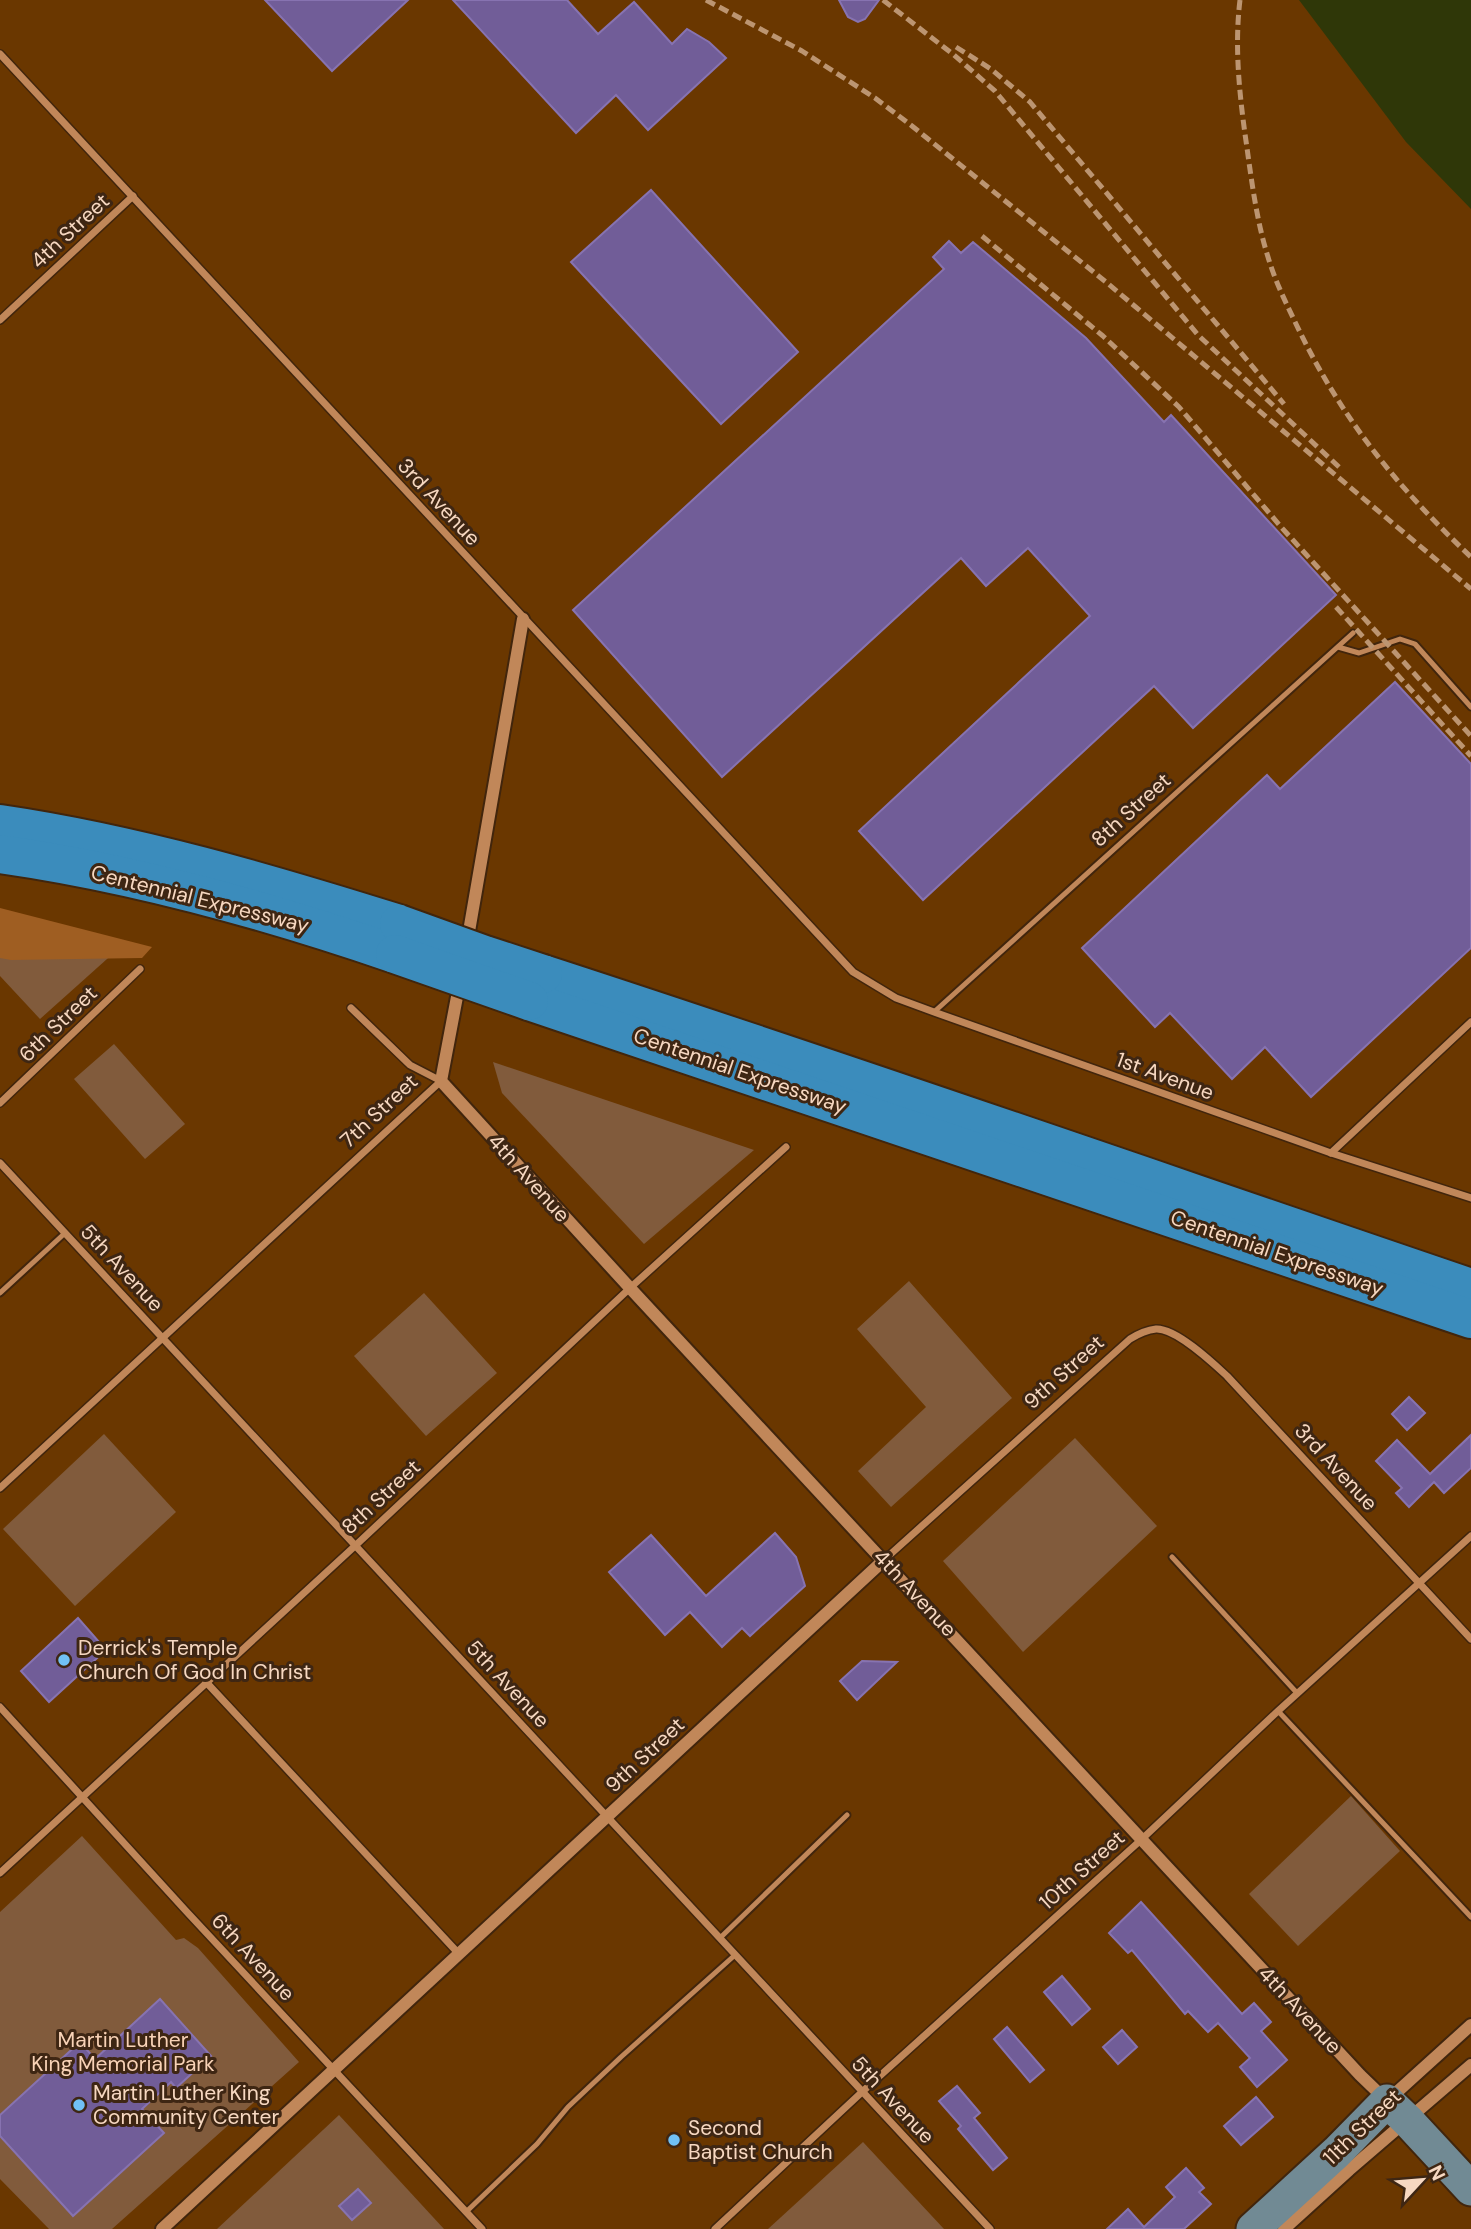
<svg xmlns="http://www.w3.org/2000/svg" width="1471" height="2229" viewBox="0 0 1471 2229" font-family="'DM Sans',sans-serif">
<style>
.green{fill:#815b3c}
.forest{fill:#9f5e22}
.water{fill:#2f3708}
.building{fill:#715d98;stroke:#8773b1;stroke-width:2}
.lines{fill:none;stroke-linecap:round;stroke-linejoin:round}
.service-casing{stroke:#41250c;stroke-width:9}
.minor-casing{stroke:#41250c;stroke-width:10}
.tertiary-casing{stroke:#41250c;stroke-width:16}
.primary-casing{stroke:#41250c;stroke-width:37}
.motorway-casing{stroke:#41250c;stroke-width:42}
.service{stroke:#c18759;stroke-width:5}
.minor{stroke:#c18759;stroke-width:7}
.tertiary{stroke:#c18759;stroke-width:12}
.primary{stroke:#718a94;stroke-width:33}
.motorway{stroke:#3b8cbc;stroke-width:38}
.rail{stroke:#bc9571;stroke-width:5;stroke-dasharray:10 5;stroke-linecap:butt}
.motorway-bridge-casing{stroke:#41250c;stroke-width:42;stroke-linecap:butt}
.motorway-bridge{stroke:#3b8cbc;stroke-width:38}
.poi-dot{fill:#71c1f5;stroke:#3e2613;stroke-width:2.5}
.labels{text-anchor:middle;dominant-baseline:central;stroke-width:6;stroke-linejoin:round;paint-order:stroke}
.street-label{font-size:21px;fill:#f7d8c1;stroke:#3e2613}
.poi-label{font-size:21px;fill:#f7d8c1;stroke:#3e2613;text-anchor:start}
.park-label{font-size:21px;fill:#f8d2b6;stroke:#3e2613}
</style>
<rect width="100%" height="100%" fill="#6a3700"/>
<g class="green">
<polygon points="0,919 126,942 40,1019 0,976"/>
<polygon points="114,1044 185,1124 145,1159 74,1079"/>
<polygon points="493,1062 754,1150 644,1244 502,1093"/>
<polygon points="909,1281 1012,1398 891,1507 858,1471 926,1407 857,1329"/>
<polygon points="424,1293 497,1373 426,1436 354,1356"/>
<polygon points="104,1434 176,1512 75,1606 3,1529"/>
<polygon points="1075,1438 1157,1526 1023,1652 943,1561"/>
<polygon points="1351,1796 1400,1851 1298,1946 1249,1894"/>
<polygon points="82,1836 176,1940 184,1938 198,1948 299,2062 112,2229 49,2229 0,2179 0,1912"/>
<polygon points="339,2115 444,2229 217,2229"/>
<polygon points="863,2142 944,2229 768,2229"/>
</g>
<polygon class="forest" points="0,908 152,947 142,958 11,960 0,958"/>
<polygon class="water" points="1299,0 1471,0 1471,209 1406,142"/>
<g class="building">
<polygon points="265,0 408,0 332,71"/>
<polygon points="453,0 567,0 598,34 634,2 672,44 687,29 709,42 726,58 648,130 616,95 576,133"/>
<polygon points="839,0 879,0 865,19 858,22 848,17"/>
<polygon points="651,190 798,352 721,424 571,262"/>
<polygon points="949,241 961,253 973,242 1086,338 1164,422 1171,415 1336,595 1193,728 1154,686 923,900 859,831 1090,616 1028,548 986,586 961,558 722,777 573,610 944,269 933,257"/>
<polygon points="1395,682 1471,764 1471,948 1311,1097 1265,1047 1232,1079 1170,1013 1155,1027 1082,948 1267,775 1280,789"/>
<polygon points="1409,1397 1425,1413 1407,1430 1392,1414"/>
<polygon points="1471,1435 1471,1468 1444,1493 1434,1482 1409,1507 1396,1493 1402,1488 1376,1461 1397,1440 1430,1474"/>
<polygon points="775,1533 796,1557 805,1586 750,1636 742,1628 722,1647 690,1612 665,1635 609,1572 651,1535 706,1596"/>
<polygon points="78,1618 106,1650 49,1702 21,1671"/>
<polygon points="862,1661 897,1662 857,1700 840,1681"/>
<polygon points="1141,1902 1242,2014 1254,2003 1271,2022 1261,2031 1287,2060 1257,2087 1240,2067 1250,2058 1218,2023 1208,2032 1188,2011 1185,2014 1132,1950 1128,1953 1109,1933"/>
<polygon points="1062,1976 1090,2009 1072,2025 1044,1992"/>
<polygon points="160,1999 211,2056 176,2088 171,2082 142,2109 164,2133 73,2216 0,2136 0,2115 80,2042 95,2059"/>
<polygon points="1007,2027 1044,2070 1030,2082 994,2039"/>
<polygon points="1122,2030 1137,2047 1118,2064 1103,2047"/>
<polygon points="957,2086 980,2113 974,2118 1007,2158 993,2170 958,2129 961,2126 939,2101"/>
<polygon points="1256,2097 1273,2117 1241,2145 1224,2126"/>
<polygon points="1186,2168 1204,2188 1199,2192 1211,2204 1184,2229 1107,2229 1128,2209 1144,2227 1175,2197 1166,2187"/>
<polygon points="358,2189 371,2203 352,2220 339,2206"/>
</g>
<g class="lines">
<defs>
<g id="service">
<polyline points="1338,647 1359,653 1400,639 1415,644 1471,707"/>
<polyline points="934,1012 1353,633"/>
<polyline points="0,1293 65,1233"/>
<polyline points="1172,1557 1297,1693"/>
<polyline points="1278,1711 1471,1917"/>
<polyline points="720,1938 847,1815"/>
<polyline points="466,2212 537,2144 568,2107 621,2057 735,1955"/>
</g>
<g id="minor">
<polyline points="0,54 853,972 896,998 934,1012 1331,1153 1471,1198"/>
<polyline points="0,320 133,196"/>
<polyline points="0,1103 140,969"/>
<polyline points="1331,1153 1471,1022"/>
<polyline points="0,1163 990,2229"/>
<polyline points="0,1488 441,1081 410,1065 351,1008"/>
<path d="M884,1560l246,-221c8,-5 17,-9 26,-10 20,-1 57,34 71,47l244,263"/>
<polyline points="206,1682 459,1954"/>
<polyline points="0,1707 186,1911 482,2229"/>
<polyline points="0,1873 356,1545 630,1288 786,1147"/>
<polyline points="715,2229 862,2092 1142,1839 1278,1711 1471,1536"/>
</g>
<g id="tertiary">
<polyline points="467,943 523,619"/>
<polyline points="460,981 441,1081 630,1288 1360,2075 1387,2101 1471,2025"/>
<polyline points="162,2229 884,1560"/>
<polyline points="1284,2229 1349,2170 1471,2065"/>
</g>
<polyline id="primary" points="1253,2229 1337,2152 1387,2101 1408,2121 1471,2189"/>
<g id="motorway">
<path d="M0,824c136,20 268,59 399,100"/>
<path d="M0,854c134,19 267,56 395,100"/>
<path d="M543,974c311,101 619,209 928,314"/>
<polyline points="529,1001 1471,1319"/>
</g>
</defs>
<use href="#service" class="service-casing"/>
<use href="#minor" class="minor-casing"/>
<use href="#tertiary" class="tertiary-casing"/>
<use href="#primary" class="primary-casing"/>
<use href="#motorway" class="motorway-casing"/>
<use href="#service" class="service"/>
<use href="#minor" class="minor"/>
<use href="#tertiary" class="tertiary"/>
<use href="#primary" class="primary"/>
<use href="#motorway" class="motorway"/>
<g class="rail">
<polyline points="706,0 802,51 875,98 912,126 1106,282 1471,589"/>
<polyline points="883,0 954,55 995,91 1198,335 1339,467"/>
<path d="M1240,0c-6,49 0,100 7,148 5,36 10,74 21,109 7,24 18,46 29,69 44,92 100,161 174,231"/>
<polyline points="956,47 991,69 1030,102 1284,404"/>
<polyline points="982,236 1103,336 1179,407 1282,528 1471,736"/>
<polyline points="1336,607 1471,756"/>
</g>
<defs>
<g id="motorway-bridge">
<polyline points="399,924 485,955 543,974"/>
<polyline points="395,954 529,1001"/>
</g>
</defs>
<use href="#motorway-bridge" class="motorway-bridge-casing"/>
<use href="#motorway-bridge" class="motorway-bridge"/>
</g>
<g class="poi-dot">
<circle cx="64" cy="1660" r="7"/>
<circle cx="79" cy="2105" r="7"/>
<circle cx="674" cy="2140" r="7"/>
</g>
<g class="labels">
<g class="street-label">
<text transform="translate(70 231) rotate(-43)">4th Street</text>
<text transform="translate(439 502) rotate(47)">3rd Avenue</text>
<text transform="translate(1131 810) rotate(-42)">8th Street</text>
<text transform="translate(200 899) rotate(14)">Centennial Expressway</text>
<text transform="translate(58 1024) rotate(-44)">6th Street</text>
<text transform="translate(740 1071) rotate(19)">Centennial Expressway</text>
<text transform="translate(1165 1076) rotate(20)">1st Avenue</text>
<text transform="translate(379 1111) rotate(-43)">7th Street</text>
<text transform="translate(529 1178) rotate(48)">4th Avenue</text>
<text transform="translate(1277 1253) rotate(19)">Centennial Expressway</text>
<text transform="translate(122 1268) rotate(47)">5th Avenue</text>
<text transform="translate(1064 1372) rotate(-42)">9th Street</text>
<text transform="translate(1336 1467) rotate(47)">3rd Avenue</text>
<text transform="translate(381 1497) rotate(-43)">8th Street</text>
<text transform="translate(915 1593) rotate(47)">4th Avenue</text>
<text transform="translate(508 1684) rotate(47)">5th Avenue</text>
<text transform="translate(645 1755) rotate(-43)">9th Street</text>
<text transform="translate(1082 1870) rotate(-42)">10th Street</text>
<text transform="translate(253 1957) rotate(47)">6th Avenue</text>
<text transform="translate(1300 2010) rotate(47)">4th Avenue</text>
<text transform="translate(893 2100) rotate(47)">5th Avenue</text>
<text transform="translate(1362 2127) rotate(-44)">11th Street</text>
</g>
<g class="poi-label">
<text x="78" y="1648">Derrick's Temple<tspan x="78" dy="24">Church Of God In Christ</tspan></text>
<text x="93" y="2093">Martin Luther King<tspan x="93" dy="24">Community Center</tspan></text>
<text x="688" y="2128">Second<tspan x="688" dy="24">Baptist Church</tspan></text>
</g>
<g class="park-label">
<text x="123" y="2040">Martin Luther<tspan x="123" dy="24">King Memorial Park</tspan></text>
</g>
</g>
<g transform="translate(1422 2180) rotate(64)" stroke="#3e2613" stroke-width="5" paint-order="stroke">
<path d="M0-5L12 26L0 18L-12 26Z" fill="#f7d8c1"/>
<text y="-10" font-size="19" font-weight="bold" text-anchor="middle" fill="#f7d8c1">N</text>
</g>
</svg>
